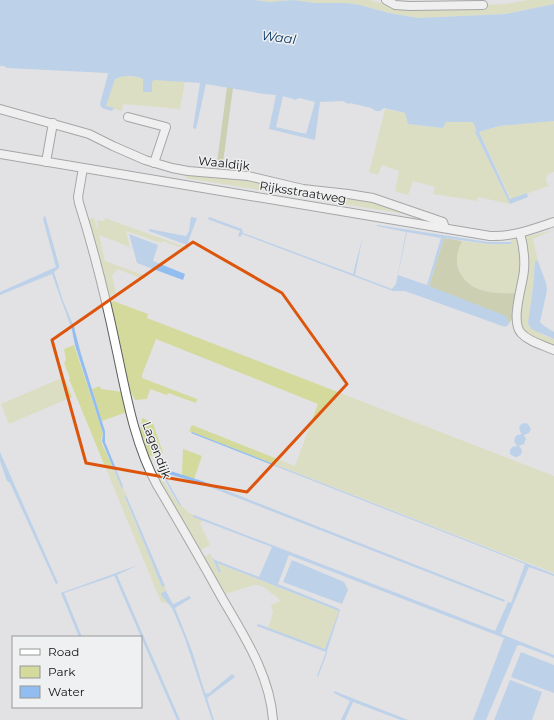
<svg xmlns="http://www.w3.org/2000/svg" width="554" height="720" viewBox="0 0 554 720" font-family="Montserrat,sans-serif">
<style>
.green{fill:#d4da9b}
.forest{fill:#b3b977}
.water{fill:#91bdf0;fill-rule:evenodd}
.lines{fill:none;stroke-linecap:round;stroke-linejoin:round}
.minor-casing{stroke:#5c5d5e;stroke-width:10}
.minor{stroke:#fff;stroke-width:8}
.marked{fill:none;stroke:#dd550c;stroke-width:3;stroke-linejoin:round}
.labels{text-anchor:middle;dominant-baseline:central;stroke-width:3;stroke-linejoin:round;paint-order:stroke}
.street-label{font-size:12px;fill:#121212;stroke:#eff0f1}
.water-label{font-size:13px;font-style:italic;fill:#03315f;stroke:#eff0f1}
</style>
<rect width="100%" height="100%" fill="#e2e2e4"/>
<g class="green">
<polygon points="254,0 370,0 390,6 482,5 506,4 528,0 554,0 554,4 506,14 418,18 389,13 360,5 315,3 293,0 270,2"/>
<polygon points="123,76 140,77 143,79 144,92 151,92 152,82 154,80 185,81 180,109 123,104 122,111 105,106 115,79"/>
<polygon points="385,109 405,113 408,124 443,128 446,122 472,122 474,124 476,130 475,132 510,204 478,197 477,201 433,194 435,187 413,181 408,195 395,191 399,171 382,165 378,175 369,172"/>
<polygon points="554,121 554,172 547,175 546,180 549,186 511,199 479,132 499,126"/>
<polygon points="187,172 225,175 349,195 429,218 186,178"/>
<polygon points="94,218 97,228 98,228 97,220 104,221 105,218 188,248 188,250 162,241 161,243 126,231 130,247 99,235 105,261 146,276 144,279 117,269 112,276 116,293 110,296 108,295 86,220"/>
<path d="M554,230l-21,9 5,22h-3l-2,27 -5,35 15,12 11,4v7c-17,-6 -32,-9 -35,-29l6,-80z"/>
<path d="M518,239l4,32 -4,12 -2,10c-21,1 -48,0 -57,-22 -4,-11 -3,-20 3,-30l27,3h22v-4z"/>
<polygon points="113,301 148,314 147,318 554,476 554,573 189,431 192,425 295,466 318,404 156,339 142,375 142,378 197,399 196,403 168,393 167,395 150,389 147,399 135,400 127,384 109,304"/>
<polygon points="74,345 103,433 101,439 102,444 126,495 125,498 162,587 165,586 166,591 161,593 161,595 169,604 161,602 69,379 70,378 64,363 66,360 64,349"/>
<polygon points="64,377 72,397 9,424 1,404"/>
<polygon points="100,386 101,389 122,392 127,412 102,421 92,389"/>
<polygon points="142,418 153,423 163,453 150,456 153,466 152,470 140,434"/>
<polygon points="183,449 202,456 194,479 182,475"/>
<path d="M159,467l5,2 -2,1c-1,12 11,26 18,35h1l8,8 5,2v2l8,3 -2,4 10,21 -10,5 -15,-27 -2,1 -28,-47 2,-8z"/>
<polygon points="210,554 219,573 220,572 217,563 339,611 326,648 323,649 268,628 273,613 271,605 280,601 277,597 271,593 264,587 258,585 254,585 223,595 203,557"/>
</g>
<g class="forest">
<polygon points="227,87 233,88 222,170 216,170"/>
<path d="M444,238l18,3c-5,10 -7,19 -3,30 10,22 36,23 57,22l-4,26 -4,6 1,-3 -80,-36z"/>
</g>
<g class="water">
<path d="M0,0h254l16,2 23,-2 22,3h31l14,2 29,8 29,5 88,-4 48,-10v117l-55,5 -20,6 31,67 17,-6 1,4 -18,7 -35,-72 1,-2 -2,-6 -2,-2h-26l-3,6 -35,-4 -3,-11 -21,-5 -4,3h-4l-5,-3 -21,-5 -2,1 -5,-3 -23,1 -5,38 -46,-11 7,-34 -12,-1 -58,-10 -10,45 -3,-1 7,-45 -46,-3 -2,2v10h-9v-13c-7,-4 -21,-4 -28,0l-9,27 8,2 -2,3 -10,-3 -2,-4 8,-30 -1,-1 -100,-5 -3,-2h-4zM283,96l10,3 2,1 4,-2 16,4 -9,32 -30,-7z"/>
<polygon points="45,215 59,265 59,268 54,272 63,301 74,327 81,354 105,431 105,442 123,486 122,489 102,441 103,433 75,345 72,330 52,274 0,295 0,292 56,267 43,219"/>
<polygon points="191,217 197,218 187,245 149,231 149,229 186,236 189,231"/>
<path d="M209,217l33,12 1,4 110,41 10,-39 -8,40 37,14 4,-5 10,-52 -29,-6v-1l111,17h23l1,1 -2,1h-21l-45,-6 -15,48 77,30 3,6 -1,3 -3,2 -100,-36h-12l-151,-57 -2,3 -2,-1 2,-5 -30,-11 -2,-1zM407,232l34,6 -14,47 -29,-10z"/>
<polygon points="129,234 158,245 153,261 185,274 183,280 137,263"/>
<polygon points="535,261 538,261 546,283 547,290 540,322 544,326 554,332 554,339 531,329 528,323 533,288"/>
<path d="M525,423l3,1 3,5 -2,4 -5,2 2,4 -2,5 -5,2 3,4c0,5 -3,7 -7,7l-5,-3v-4l2,-3 5,-1c-3,-4 -4,-7 0,-11l5,-1c-4,-4 -4,-10 3,-11z"/>
<polygon points="192,432 554,574 554,576 529,567 501,634 554,655 554,658 520,645 517,646 486,720 473,720 504,638 289,555 278,584 337,608 340,610 327,651 327,653 318,677 317,676 326,652 257,626 258,624 325,649 339,611 217,563 221,572 219,573 212,557 215,560 259,577 272,547 193,517 194,515 495,631 508,602 511,603 525,564 191,433"/>
<polygon points="0,452 58,583 56,584 10,483 7,481 0,461"/>
<polygon points="164,469 202,481 505,600 504,602 202,484 165,473 164,475 181,505 180,506 171,491 162,474 161,472"/>
<polygon points="126,495 165,586 162,587 125,497"/>
<polygon points="292,560 344,582 348,590 342,604 283,582"/>
<polygon points="138,565 117,575 180,720 177,720 115,577 114,576 64,593 82,637 79,637 61,593"/>
<polygon points="166,591 173,604 174,604 189,596 191,598 175,608 192,651 205,693 208,694 232,674 235,677 207,698 214,720 212,720 184,636 172,608 161,595 161,593"/>
<polygon points="521,652 554,665 554,693 511,677"/>
<polygon points="510,680 542,692 532,720 494,720"/>
<polygon points="334,691 408,720 401,720 353,702 345,720 341,720 350,701 334,693"/>
</g>
<g class="lines">
<defs>
<g id="minor">
<polyline points="386,0 395,5 410,6 483,5"/>
<polyline points="0,109 89,134 113,146 145,160 172,168 188,171 248,176 303,189 348,194 373,198 443,222 445,228"/>
<polyline points="128,117 166,127 154,163"/>
<path d="M0,154l490,82c23,1 43,-7 64,-14"/>
<polyline points="46,162 53,123"/>
<path d="M83,168l-5,29 1,6c15,47 27,96 37,144 10,46 18,96 41,138 22,37 44,75 65,113 22,38 48,77 51,122"/>
<path d="M520,233c3,11 5,25 4,37 -1,15 -14,50 -3,63 8,9 22,12 33,17"/>
</g>
</defs>
<use href="#minor" class="minor-casing"/>
<use href="#minor" class="minor"/>
</g>
<path d="M0 0H554V720H0ZM193,242l89,51 65,91 -100,108 -161,-29 -34,-123z" fill="#e2e2e4" fill-opacity=".55" fill-rule="evenodd"/>
<path class="marked" d="M193,242l89,51 65,91 -100,108 -161,-29 -34,-123z"/>
<g class="labels">
<g class="street-label">
<text transform="translate(224 163) rotate(6)">Waaldijk</text>
<text transform="translate(303 192) rotate(9)">Rijksstraatweg</text>
<text transform="translate(157 450) rotate(69)">Lagendijk</text>
</g>
<g class="water-label">
<text transform="translate(279 37) rotate(7)">Waal</text>
</g>
</g>
<rect x="12" y="636" width="130" height="72" fill="#eff0f1" stroke="#979798"/>
<rect x="20" y="649" width="20" height="6" fill="#ffffff" stroke="#979798"/>
<text x="48" y="656" font-size="12" fill="#121212">Road</text>
<rect x="20" y="666" width="20" height="12" fill="#d4da9b" stroke="#979798"/>
<text x="48" y="676" font-size="12" fill="#121212">Park</text>
<rect x="20" y="686" width="20" height="12" fill="#91bdf0" stroke="#979798"/>
<text x="48" y="696" font-size="12" fill="#121212">Water</text>
</svg>
